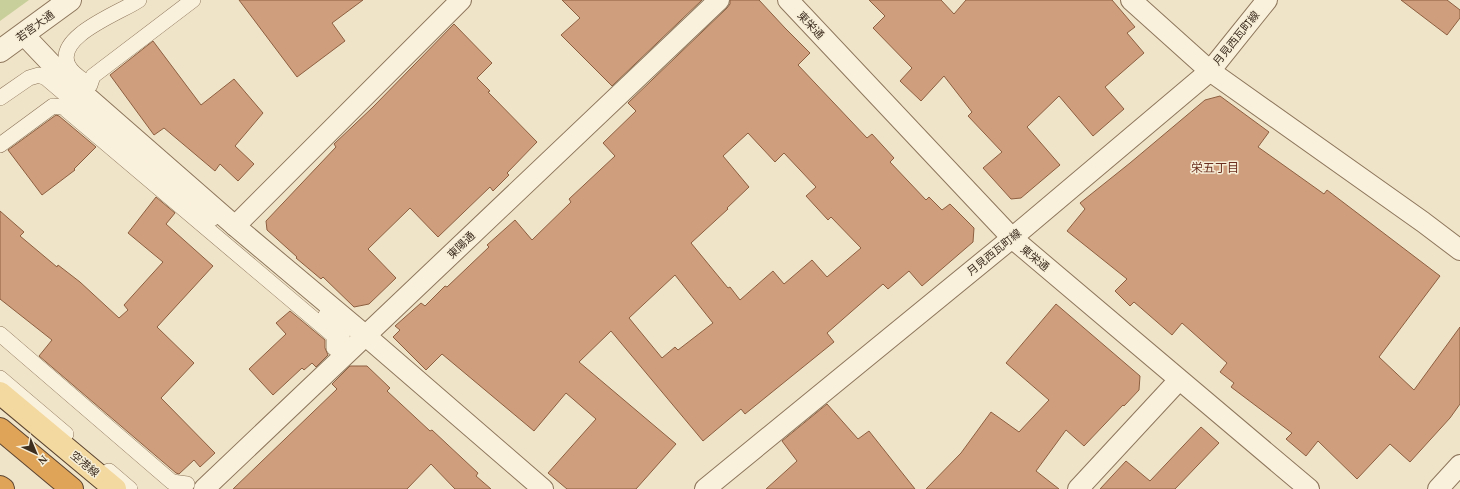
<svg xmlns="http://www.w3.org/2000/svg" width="1460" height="489" viewBox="0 0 1460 489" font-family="'Times New Roman','Noto Sans JP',serif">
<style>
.green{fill:#c9cf9b}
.building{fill:#cf9f7d;stroke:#8d5f41;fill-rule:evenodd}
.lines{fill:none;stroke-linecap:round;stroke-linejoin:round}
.pedestrian-casing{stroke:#8d765c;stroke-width:16}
.minor-casing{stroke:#8d765c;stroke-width:22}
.tertiary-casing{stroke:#8d765c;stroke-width:24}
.primary-casing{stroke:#5b4430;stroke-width:24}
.motorway-casing{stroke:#5b4430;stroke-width:24}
.pedestrian{stroke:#faf1dc;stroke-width:15}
.minor{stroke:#faf1dc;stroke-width:20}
.tertiary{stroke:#faf1dc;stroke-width:22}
.primary{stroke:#f3d9a0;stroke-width:22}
.motorway{stroke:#e0a458;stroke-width:22}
.labels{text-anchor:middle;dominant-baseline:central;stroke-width:3;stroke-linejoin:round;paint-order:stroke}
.street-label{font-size:11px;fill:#3d2e20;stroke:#f7eed8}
.neighbourhood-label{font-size:12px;fill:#6b2e1e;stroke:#f7eed8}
</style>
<rect width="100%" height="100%" fill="#f0e4c8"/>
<polygon class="green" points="0,0 29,0 0,21"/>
<g class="building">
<polygon points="239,0 363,0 332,23 345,41 297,77"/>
<polygon points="562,0 702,0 612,86 561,35 580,18"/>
<path d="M730,0h29l26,28 25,25 -12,12 69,73 5,-4 22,24 -4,4 36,38 3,-3 13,13 8,-6 24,24 -1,14 -51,44 -13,-15 -21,18 -5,-5 -56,49 7,9 -89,72 -4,-5 -38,32 -92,-110 -32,31 97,82 -40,45h-69l-19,-16 48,-54 -30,-26 -32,38 -92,-77 -16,16 -33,-33 7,-7 -5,-4 26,-23 4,3 20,-20 2,1 42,-40 -2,-2 28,-25 17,20 39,-38 -2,-3 46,-43 -12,-13 33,-32 -8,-8 99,-95 3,-4zM748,133l27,29 9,-9 32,34 -10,9 22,24 3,-3 30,31 -34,29 -15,-17 -28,24 -11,-13 -33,29 -10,-13 -2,1 -37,-45 37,-34 -1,-1 22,-21 -26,-31zM675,275l38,48 -35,27 -3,-3 -13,11 -33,-40z"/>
<polygon points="869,0 941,0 954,14 966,0 1112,0 1135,27 1127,33 1144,53 1105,87 1124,109 1093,136 1059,96 1027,127 1060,165 1021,198 1011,199 983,168 1002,152 968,116 972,112 944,76 921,101 900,81 912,68 873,28 885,16"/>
<polygon points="1401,0 1447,0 1460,10 1460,18 1447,35"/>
<polygon points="454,24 492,63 477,78 490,91 488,92 537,142 507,173 509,175 493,191 490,187 438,237 410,208 368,249 396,278 369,304 354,307 323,277 321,279 296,258 297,257 267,230 266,221 336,147 334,144 373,107"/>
<polygon points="153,41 201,105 234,79 263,113 235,146 254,164 238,181 220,164 215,171 164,128 154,135 110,75"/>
<polygon points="1220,96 1269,132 1258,147 1324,194 1327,190 1440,276 1379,357 1414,390 1460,327 1460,404 1450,418 1410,462 1390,444 1357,479 1318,441 1306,456 1286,439 1292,433 1231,387 1234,383 1220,372 1227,363 1182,323 1172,335 1134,302 1130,306 1115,291 1127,279 1067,231 1085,209 1080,203 1130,163 1205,100"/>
<polygon points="56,115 59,116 96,147 74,169 75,170 42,195 8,150"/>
<polygon points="156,197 175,213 166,224 213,266 157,327 194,363 161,398 215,453 200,467 194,460 179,474 176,473 39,356 52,340 0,299 0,211 24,232 20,236 57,267 58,265 80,282 119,318 128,310 124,305 163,262 128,233"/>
<polygon points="1056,304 1140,376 1139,390 1124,406 1123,405 1084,446 1066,430 1036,471 1059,489 926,489 961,453 991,412 1019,432 1049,400 1006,363"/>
<polygon points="290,311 325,340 325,348 328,355 316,367 312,363 304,370 302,368 273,395 249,369 286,334 276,323"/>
<polygon points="350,366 367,366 390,388 387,391 430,431 432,430 478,473 476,476 491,489 455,489 431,464 407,489 233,489 337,389 332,384"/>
<polygon points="827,404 858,439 869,431 915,489 766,489 797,461 782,441"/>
<polygon points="1201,427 1219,443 1175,489 1100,489 1126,461 1150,481"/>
</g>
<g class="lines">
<defs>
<g id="pedestrian">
<path d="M139,0c-17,12 -85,36 -71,65 4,9 14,14 22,20l3,-9 100,-76"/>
<polyline points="0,98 29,78 39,75 46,78 212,219"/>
<path d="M0,145l53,-39 10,1 271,229v12c17,-16 6,-21 -8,-33"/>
<polyline points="0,334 172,482 187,484 181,489"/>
<polyline points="0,378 66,434"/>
<polyline points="109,471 130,489"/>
</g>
<g id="minor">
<polyline points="788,0 1012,238 1309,489"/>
<polyline points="1131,0 1210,71 1423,222 1460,250"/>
<polyline points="23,34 61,74 235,226 366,336 543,489"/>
<polyline points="235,226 461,0"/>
<polyline points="204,489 719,0"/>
<polyline points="705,489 1012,238 1210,71 1267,0"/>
<polyline points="1078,489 1179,380"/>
<polyline points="1438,489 1460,465"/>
</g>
<polyline id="tertiary" points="0,51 70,0"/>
<polyline id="primary" points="0,393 115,489"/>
<g id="motorway">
<polyline points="0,429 72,489"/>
<polyline points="0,487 3,489"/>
</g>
</defs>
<use href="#pedestrian" class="pedestrian-casing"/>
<use href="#minor" class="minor-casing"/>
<use href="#tertiary" class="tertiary-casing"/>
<use href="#primary" class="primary-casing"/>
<use href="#motorway" class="motorway-casing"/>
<use href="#pedestrian" class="pedestrian"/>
<use href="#minor" class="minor"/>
<use href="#tertiary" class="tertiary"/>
<use href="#primary" class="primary"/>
<use href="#motorway" class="motorway"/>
</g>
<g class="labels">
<g class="street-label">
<text transform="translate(811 25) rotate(47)">東栄通</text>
<text transform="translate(35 26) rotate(-36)">若宮大通</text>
<text transform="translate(1236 38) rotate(-51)">月見西瓦町線</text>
<text transform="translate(461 245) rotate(-44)">東陽通</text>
<text transform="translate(994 252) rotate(-39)">月見西瓦町線</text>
<text transform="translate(1035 258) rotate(40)">東栄通</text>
<text transform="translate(85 464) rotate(40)">空港線</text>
</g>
<g class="neighbourhood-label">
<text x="1215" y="168">栄五丁目</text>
</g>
</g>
<g transform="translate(36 453) rotate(136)" stroke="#f7eed8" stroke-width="3" paint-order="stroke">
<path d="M0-3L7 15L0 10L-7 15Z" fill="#3d2e20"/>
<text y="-6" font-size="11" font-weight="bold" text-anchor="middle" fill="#3d2e20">N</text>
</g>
</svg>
